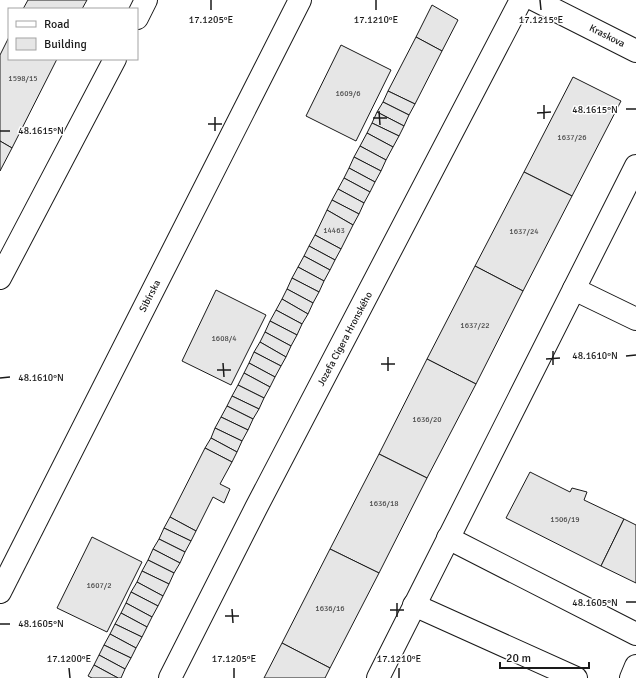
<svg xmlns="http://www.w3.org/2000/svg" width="636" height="678" viewBox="0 0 636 678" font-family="Signika,sans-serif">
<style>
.building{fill:#e6e6e6;stroke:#1a1a1a}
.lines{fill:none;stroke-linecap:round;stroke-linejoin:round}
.minor-casing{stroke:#1a1a1a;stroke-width:24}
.minor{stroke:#fff;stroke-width:22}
.ticks{fill:none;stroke:#1a1a1a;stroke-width:1.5}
.labels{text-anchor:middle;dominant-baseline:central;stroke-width:3;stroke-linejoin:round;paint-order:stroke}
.number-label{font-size:8px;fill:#4d4d4d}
.street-label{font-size:10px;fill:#1a1a1a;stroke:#fff}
.ticks-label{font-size:10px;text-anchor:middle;fill:#1a1a1a;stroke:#fff;stroke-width:3;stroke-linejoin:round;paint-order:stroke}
</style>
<rect width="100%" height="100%" fill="#fff"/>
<g class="building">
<polygon points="28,0 87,0 82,9 23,9"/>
<polygon points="432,5 458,20 442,51 416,37"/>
<polygon points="9,37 9,59 57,59 12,148 0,141 0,55"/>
<polygon points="416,37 442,51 415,104 388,91"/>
<polygon points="341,45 391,70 356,141 306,116"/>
<polygon points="573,77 621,101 572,196 524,172"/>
<polygon points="388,91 415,104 409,115 383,102"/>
<polygon points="383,102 409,115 404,126 377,112"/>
<polygon points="377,112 404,126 399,136 372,123"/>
<polygon points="372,123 399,136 393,147 367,133"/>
<polygon points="367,133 393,147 386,160 360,146"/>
<polygon points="0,141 12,148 0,171"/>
<polygon points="360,146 386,160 381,171 354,157"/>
<polygon points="354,157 381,171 375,182 349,168"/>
<polygon points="349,168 375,182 370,192 344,178"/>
<polygon points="524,172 572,196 523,291 475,266"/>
<polygon points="344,178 370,192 364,203 338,189"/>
<polygon points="338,189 364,203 359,214 332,200"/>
<polygon points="332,200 359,214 353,225 327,210"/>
<polygon points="327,210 353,225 341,249 315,235"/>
<polygon points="315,235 341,249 335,260 309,246"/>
<polygon points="309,246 335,260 330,270 304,256"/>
<polygon points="304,256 330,270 324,281 298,267"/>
<polygon points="475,266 523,291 476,384 427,359"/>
<polygon points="298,267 324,281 319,292 292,278"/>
<polygon points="292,278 319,292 313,303 287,289"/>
<polygon points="287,289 313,303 308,314 282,299"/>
<polygon points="216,290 266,315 231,385 182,361"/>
<polygon points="282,299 308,314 302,324 276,310"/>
<polygon points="276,310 302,324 297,335 270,321"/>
<polygon points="270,321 297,335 291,346 265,332"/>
<polygon points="265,332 291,346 286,357 260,342"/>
<polygon points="260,342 286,357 281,366 254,352"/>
<polygon points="254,352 281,366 275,377 249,363"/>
<polygon points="427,359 476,384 427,478 379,454"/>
<polygon points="249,363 275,377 270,387 244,373"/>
<polygon points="244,373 270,387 264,398 238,385"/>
<polygon points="238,385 264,398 259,409 232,396"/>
<polygon points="232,396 259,409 253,419 227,406"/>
<polygon points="227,406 253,419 248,430 221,417"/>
<polygon points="221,417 248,430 242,441 215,428"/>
<polygon points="215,428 242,441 237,452 211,438"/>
<polygon points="211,438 237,452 232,462 205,448"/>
<polygon points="205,448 232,462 220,484 230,489 224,503 213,497 196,531 170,517"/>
<polygon points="379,454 427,478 379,573 330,549"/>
<polygon points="530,472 570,492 572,488 587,492 584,500 624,519 601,566 506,518"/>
<polygon points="170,517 196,531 191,541 164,528"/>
<polygon points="624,519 636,525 636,583 601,566"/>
<polygon points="164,528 191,541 185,552 159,539"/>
<polygon points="92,537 142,562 107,632 57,608"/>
<polygon points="159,539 185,552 180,563 153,549"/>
<polygon points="153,549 180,563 174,573 148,560"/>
<polygon points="330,549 379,573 330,668 282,643"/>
<polygon points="148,560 174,573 169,584 142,571"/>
<polygon points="142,571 169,584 163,596 137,582"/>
<polygon points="137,582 163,596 158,606 131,592"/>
<polygon points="131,592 158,606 152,617 126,603"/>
<polygon points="126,603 152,617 147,627 121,613"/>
<polygon points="121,613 147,627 142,637 115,624"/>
<polygon points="115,624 142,637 136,648 110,634"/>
<polygon points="110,634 136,648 131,658 104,645"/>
<polygon points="282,643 330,668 325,678 264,678"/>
<polygon points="104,645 131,658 125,669 99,655"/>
<polygon points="99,655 125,669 121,678 118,678 94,665"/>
<polygon points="94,665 118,678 92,678 88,676"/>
</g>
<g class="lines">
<defs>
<g id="minor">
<polyline points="535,0 636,51"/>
<polyline points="137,18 146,0"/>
<polyline points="0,278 115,59"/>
<polyline points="574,289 636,319"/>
<polyline points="448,538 636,634"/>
<polyline points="0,592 300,0"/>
<polyline points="414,605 576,678"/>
<polyline points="170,678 256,508 521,0"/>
<polyline points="378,678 636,166"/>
<polyline points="631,678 636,666"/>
</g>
</defs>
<use href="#minor" class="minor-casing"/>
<use href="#minor" class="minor"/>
</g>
<path class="ticks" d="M211,0v10M376,0v10M540,0l1,10M544,105v14M626,109h10M379,111l1,14M537,113l14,-1M215,117v14M373,118h14M208,124h14M0,131h10M553,351v14M626,356l10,-1M388,357v14M546,359l14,-1M223,363l1,14M381,364h14M217,370h14M0,378l10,-1M626,602h10M397,603v14M232,609l1,14M390,610h14M225,616h14M0,624h10M69,668l1,10M234,668v10M399,668v10"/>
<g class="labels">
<g class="number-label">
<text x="23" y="78">1598/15</text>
<text x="348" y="93">1609/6</text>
<text x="572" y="137">1637/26</text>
<text x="334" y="230">14463</text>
<text x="524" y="231">1637/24</text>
<text x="475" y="325">1637/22</text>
<text x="224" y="338">1608/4</text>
<text x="427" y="419">1636/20</text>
<text x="384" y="503">1636/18</text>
<text x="565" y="519">1506/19</text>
<text x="99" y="585">1607/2</text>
<text x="330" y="608">1636/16</text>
</g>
<g class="street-label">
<text transform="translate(607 36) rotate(27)">Kraskova</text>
<text transform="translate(150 296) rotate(-63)">Sibírska</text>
<text transform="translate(345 339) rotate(-62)">Jozefa Cígera Hronského</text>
</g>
</g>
<g class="ticks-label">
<text x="211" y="23">17.1205°E</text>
<text x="376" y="23">17.1210°E</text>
<text x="541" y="23">17.1215°E</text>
<text x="595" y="113">48.1615°N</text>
<text x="41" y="134">48.1615°N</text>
<text x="595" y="359">48.1610°N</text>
<text x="41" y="381">48.1610°N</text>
<text x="595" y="606">48.1605°N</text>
<text x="41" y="627">48.1605°N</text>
<text x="69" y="662">17.1200°E</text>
<text x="234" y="662">17.1205°E</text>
<text x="399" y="662">17.1210°E</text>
</g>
<rect x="8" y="8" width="130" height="52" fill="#ffffff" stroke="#a3a3a3"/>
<rect x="16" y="21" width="20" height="6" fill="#ffffff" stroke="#a3a3a3"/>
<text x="44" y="28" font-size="12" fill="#1a1a1a">Road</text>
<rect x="16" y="38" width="20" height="12" fill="#e6e6e6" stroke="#a3a3a3"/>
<text x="44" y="48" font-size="12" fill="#1a1a1a">Building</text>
<path d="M500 662v6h89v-6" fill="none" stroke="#1a1a1a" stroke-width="2"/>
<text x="506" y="662" font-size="12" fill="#1a1a1a" stroke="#ffffff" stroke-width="3" paint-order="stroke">20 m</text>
</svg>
